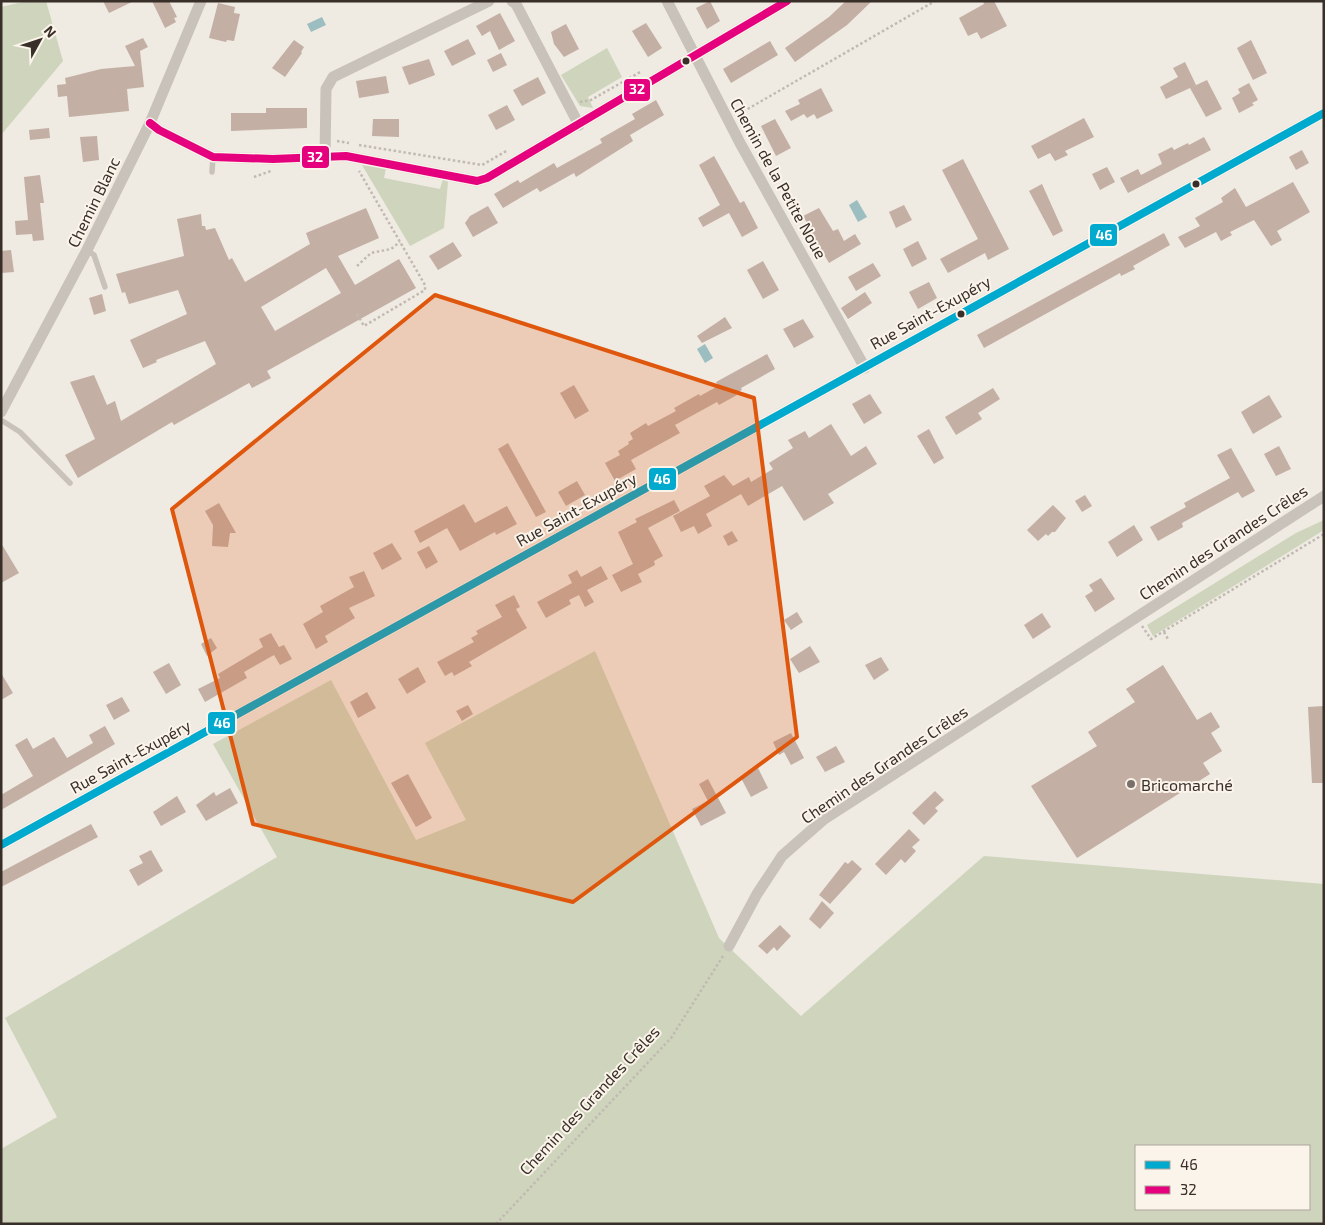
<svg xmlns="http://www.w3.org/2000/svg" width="1325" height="1225" viewBox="0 0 1325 1225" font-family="'Exo 2',sans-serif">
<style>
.green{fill:#ced5bc;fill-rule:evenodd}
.water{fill:#9dbec0}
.building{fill:#c3afa3;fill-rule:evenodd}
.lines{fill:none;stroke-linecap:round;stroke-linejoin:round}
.path{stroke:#c1bab3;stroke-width:2.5;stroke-dasharray:2.5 2.5;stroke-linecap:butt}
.lane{stroke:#c8c2bb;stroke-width:5.5}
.street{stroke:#c8c2bb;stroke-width:11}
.bus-1-casing{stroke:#fbf4ea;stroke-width:11}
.bus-2-casing{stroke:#fbf4ea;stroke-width:11}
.bus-1{stroke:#00a9ce;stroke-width:8}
.bus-2{stroke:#e5007d;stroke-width:8}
.marked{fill:#df570d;fill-opacity:0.2;stroke:#df570d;stroke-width:4;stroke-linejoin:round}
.bus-dot{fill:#392f29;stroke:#fbf4ea;stroke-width:2}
.poi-dot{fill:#79706a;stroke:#fbf4ea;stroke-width:2}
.labels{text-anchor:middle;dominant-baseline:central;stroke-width:4;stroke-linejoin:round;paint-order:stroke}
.street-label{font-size:16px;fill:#392f29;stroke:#fbf4ea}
.poi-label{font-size:16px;fill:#392f29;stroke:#fbf4ea;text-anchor:start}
.line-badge{stroke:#fbf4ea;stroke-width:2}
.badge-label{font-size:14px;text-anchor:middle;font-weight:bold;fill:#fff}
</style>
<rect width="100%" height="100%" fill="#efeae2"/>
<g class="green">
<polygon points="27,1 46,1 63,61 1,135 1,7"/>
<polygon points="607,48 622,77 588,97 593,108 580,106 561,75"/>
<polygon points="362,165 386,168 384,178 440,189 443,179 448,182 444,228 410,246"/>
<polygon points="1324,520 1324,530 1153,636 1147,625 1296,533"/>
<path d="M595,651l124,287 82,78 183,-160 340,28v340h-1323v-75l56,-32 -52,-99 272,-161 -64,-113 118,-64 85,160 50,-20 -41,-77zM1136,1146h173v63h-173z"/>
</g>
<g class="water">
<polygon points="322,17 326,25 311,32 307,24"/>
<polygon points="857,200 867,217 858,222 849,205"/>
<polygon points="705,344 713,358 705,363 697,349"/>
</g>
<g class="building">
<polygon points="103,1 134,1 109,13"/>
<polygon points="152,1 169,1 177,17 174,18 176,22 165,28"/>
<polygon points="710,1 720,21 707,29 696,8"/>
<polygon points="846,1 872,1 847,25 795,62 785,48 829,17"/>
<polygon points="983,1 994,1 1007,26 981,39 977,32 968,36 959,18 984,4"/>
<polygon points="218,3 235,7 234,13 240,14 234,41 227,40 226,42 209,38"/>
<polygon points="500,13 515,41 499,50 490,31 482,36 476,26"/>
<polygon points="646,23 662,48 648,57 632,31"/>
<polygon points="566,24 579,49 564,57 554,44 551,32"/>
<polygon points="143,38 148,47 140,51 144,87 127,89 129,111 69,117 67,96 58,97 57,85 66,84 65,78 101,69 135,66 125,46"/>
<polygon points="468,39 476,54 452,66 444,51"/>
<polygon points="294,40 304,47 301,52 302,53 285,77 272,68"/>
<polygon points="1251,40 1267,73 1253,80 1237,48"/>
<polygon points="770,41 778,55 731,83 723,69"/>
<polygon points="501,53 507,65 493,72 487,60"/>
<polygon points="429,59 435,75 409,85 402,67"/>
<polygon points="1185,62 1196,85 1192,87 1207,80 1222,109 1206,117 1190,88 1166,99 1160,87 1178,77 1173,68"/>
<polygon points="386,76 389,93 359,98 356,81"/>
<polygon points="538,77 546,93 522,106 513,90"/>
<polygon points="1249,83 1258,100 1252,103 1254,105 1239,113 1232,98 1240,93 1238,89"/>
<polygon points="821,88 833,111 817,119 814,114 807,118 804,114 791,121 785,111 800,104 798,100"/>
<polygon points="656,100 664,115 630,135 633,141 576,177 574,173 540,192 537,188 503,208 494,194 518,180 520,183 554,163 557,168 602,143 600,139 635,119 632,114"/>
<polygon points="507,105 515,120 496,130 488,115"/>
<polygon points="266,108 307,108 307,128 231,131 231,113 266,113"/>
<polygon points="1084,118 1094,137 1065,151 1068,155 1055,161 1050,153 1038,159 1031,146"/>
<polygon points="373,119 399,119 399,137 372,136"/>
<polygon points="775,119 791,148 776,156 761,126"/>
<polygon points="49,128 50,138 30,140 29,130"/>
<polygon points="97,136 99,160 83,162 80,137"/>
<polygon points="1204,137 1211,150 1128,193 1120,178 1138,169 1141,175 1162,164 1158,154 1172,147 1174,150 1188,143 1189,145"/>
<polygon points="1302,150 1309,163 1296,170 1289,157"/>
<polygon points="714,156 740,203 744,201 758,228 742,237 729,213 703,227 698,218 720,205 699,165"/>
<polygon points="963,159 1009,249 988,260 985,253 948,273 940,259 978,239 942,170"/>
<polygon points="1107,167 1115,182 1100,190 1092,174"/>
<polygon points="40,175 44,203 40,203 44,240 33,241 32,234 16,235 15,221 28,220 24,177"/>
<polygon points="1293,182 1310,212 1277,231 1282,240 1271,246 1254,220 1230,232 1232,235 1221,241 1216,232 1185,248 1178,237 1200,226 1195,218 1223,202 1221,198 1235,188 1246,207"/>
<polygon points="1042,184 1063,231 1053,236 1029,191"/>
<polygon points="904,205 912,220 896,228 889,212"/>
<polygon points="488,206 498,223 473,237 465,223 470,216"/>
<path d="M366,208l13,30 -41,18 17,29 44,-26 17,29 -149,83 4,7 -19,10 -3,-5 -75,42 -2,-3 -94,56 -13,-23 30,-16 -25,-57 24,-7 13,30 8,-4 6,20 95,-57 -11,-23 -49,19 1,2 -14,6 -13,-28 57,-26 -9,-24 -49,14 -4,-12 -3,1 -6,-19 68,-18 -7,-37 24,-5 1,12h3l1,4 9,-2 14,32 3,-2 13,24 65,-38 -4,-11zM326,268l15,25 -66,38 -14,-24z"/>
<polygon points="819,208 833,231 838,229 844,241 855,234 861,244 829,263 819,246 816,247 804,225 807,223 803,216"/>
<polygon points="1164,233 1170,245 1133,266 1135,269 1121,276 1120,273 984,348 977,335"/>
<polygon points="918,241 927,259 912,267 903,249"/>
<polygon points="453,242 462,256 438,270 429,256"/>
<polygon points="11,250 14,272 1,273 1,251"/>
<polygon points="763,261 779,290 763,299 747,270"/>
<polygon points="873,263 881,276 856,291 848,277"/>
<polygon points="929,282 937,298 918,309 909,292"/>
<polygon points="865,292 872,303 848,319 841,308"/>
<polygon points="102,294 106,311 94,315 89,298"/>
<polygon points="725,317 732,328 702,343 697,336"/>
<polygon points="803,319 814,337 794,348 783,329"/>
<polygon points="767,354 775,369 741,388 742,390 735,393 737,395 719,405 717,402 675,425 680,433 631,460 636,469 615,481 605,463 620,455 618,451 629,444 628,442 633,439 630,433 646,423 648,426 676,411 674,408 699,394 700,396 718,386 716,382"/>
<polygon points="574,385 589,411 575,419 560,393"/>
<polygon points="993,388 1000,399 978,413 982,419 956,435 945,417"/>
<polygon points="870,394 882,413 864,424 852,404"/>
<polygon points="1269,395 1282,417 1253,434 1241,412"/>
<polygon points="831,424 851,456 866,446 877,464 828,494 834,503 804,521 782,486 748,506 741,494 706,514 712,526 698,534 694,526 681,532 673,516 710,496 704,486 724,475 733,486 749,477 751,482 773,469 769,463 793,448 788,440 805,431 809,438"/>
<polygon points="929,429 944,458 934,464 917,436"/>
<polygon points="508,443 546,512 536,517 498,449"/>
<polygon points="1279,446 1291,469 1276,476 1264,454"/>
<polygon points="1231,448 1255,491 1242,498 1238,492 1182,523 1183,527 1158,541 1150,527 1186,507 1184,503 1230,478 1217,455"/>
<polygon points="577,481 585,495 566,506 558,492"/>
<polygon points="1085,495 1092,506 1082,512 1075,501"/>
<polygon points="674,500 680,511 648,528 663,556 654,561 655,565 638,574 642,582 621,592 612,575 633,564 618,532 637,522 635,519"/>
<polygon points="219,503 236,533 230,533 228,547 212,546 213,525 205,511"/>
<polygon points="464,504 475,523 507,506 517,524 496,535 495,532 460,551 447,528 420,543 414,531"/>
<polygon points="1053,505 1066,518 1055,532 1052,532 1048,536 1046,534 1038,541 1027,530"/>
<polygon points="1134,525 1143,540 1117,557 1108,542"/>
<polygon points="732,531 738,541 728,546 723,536"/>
<polygon points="1,543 19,573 1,583"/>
<polygon points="392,543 402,559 382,570 373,553"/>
<polygon points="429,546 438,562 426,569 417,552"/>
<polygon points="601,566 608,579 587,590 594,602 585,607 579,595 569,600 571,604 546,618 537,602 572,583 568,575 577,570 581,577"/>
<polygon points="364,571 375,596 349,608 355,618 325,636 328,642 316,649 303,624 323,612 320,606 354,587 349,577"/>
<polygon points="1101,578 1115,599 1095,612 1085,596 1093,591 1089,585"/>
<polygon points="514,595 520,607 516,609 527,628 469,662 472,666 454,676 452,672 445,676 437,662 474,642 471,638 478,634 476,631 502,617 495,605"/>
<polygon points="797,612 803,622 791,630 784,620"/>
<polygon points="1042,613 1051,627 1033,639 1024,625"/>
<polygon points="271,633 279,647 284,645 292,659 280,665 274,655 244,672 247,678 205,702 198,689 220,678 218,674 263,647 259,639"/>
<polygon points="211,638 217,648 207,656 201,644"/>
<polygon points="810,646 820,662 799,673 790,659"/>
<polygon points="881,657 889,670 874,680 865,665"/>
<polygon points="169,663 181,685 166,694 153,672"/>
<polygon points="1163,665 1197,720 1211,712 1220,727 1211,733 1222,751 1203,763 1210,774 1077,858 1031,786 1097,746 1088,732 1135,702 1126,689"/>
<polygon points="418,667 426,682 407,694 398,679"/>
<polygon points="1,673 13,693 1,700"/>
<polygon points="367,692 376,708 358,718 350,702"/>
<polygon points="122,697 130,711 114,720 106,705"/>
<polygon points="468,705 473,714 462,721 456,711"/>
<polygon points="1324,706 1324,783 1312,783 1308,707"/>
<polygon points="105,726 115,744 1,810 1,795 33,776 15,745 27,738 33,749 54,737 67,758 93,743 89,735"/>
<polygon points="791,733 804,758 791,765 784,752 779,755 773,742"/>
<polygon points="836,746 845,762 825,772 816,757"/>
<polygon points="758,768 768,788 751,797 741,778"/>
<polygon points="408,774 432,818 416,827 391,783"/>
<polygon points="708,779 726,813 701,826 692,809 708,801 699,784"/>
<polygon points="230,788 238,803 206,821 196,805 214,792 216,796"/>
<polygon points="935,791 944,800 935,808 938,811 924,825 912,813"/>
<polygon points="177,796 186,812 161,826 153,812"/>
<polygon points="91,824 98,837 1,887 1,872"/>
<polygon points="909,829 920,840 912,847 916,851 905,863 901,859 886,875 875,864"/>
<polygon points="151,850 163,871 138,886 129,870 143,863 139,856"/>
<polygon points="852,860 862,869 830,904 819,895 845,862 848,864"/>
<polygon points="822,901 834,913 820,929 809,919"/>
<polygon points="780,925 791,936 777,951 774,947 767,954 758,946"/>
</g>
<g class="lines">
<g class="path">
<polyline points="580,102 591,100 642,71"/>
<polyline points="739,114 935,1"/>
<polyline points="337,141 349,143"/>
<polyline points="359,145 482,165 508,150"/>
<polyline points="254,177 271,171"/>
<polyline points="357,266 371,253 391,249 400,242"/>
<polyline points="357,314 364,326 425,290 425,285 359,171"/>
<polyline points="1142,626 1151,639 1324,534"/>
<polyline points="1164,632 1168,639"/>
<polyline points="496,1224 671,1038 723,956"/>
</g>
<g class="lane">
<polyline points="212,172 213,157"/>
<polyline points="87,250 94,255 105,287"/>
<polyline points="1,420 20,432 70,483"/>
</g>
<g class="street">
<polyline points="512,1 516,4 579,125"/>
<polyline points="667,1 740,143 865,368"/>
<polyline points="150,123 159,130 213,157 273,159 346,156 477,181 487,178 787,1"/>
<polyline points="325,158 326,89 333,77 489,1"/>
<polyline points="1,412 87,250 150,123 201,1"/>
<polyline points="1,845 1324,113"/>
<polyline points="729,946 757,894 782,856 823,820 1324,496"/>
</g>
<defs>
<polyline id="bus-1" points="1,845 1324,113"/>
<polyline id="bus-2" points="150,123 159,130 213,157 273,159 346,156 477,181 487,178 787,1"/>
</defs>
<use href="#bus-1" class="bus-1-casing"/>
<use href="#bus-2" class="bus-2-casing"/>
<use href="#bus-1" class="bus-1"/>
<use href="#bus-2" class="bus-2"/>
</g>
<path class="marked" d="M435,295l319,103 43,339 -224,165 -320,-78 -81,-315z"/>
<g class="bus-dot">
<circle cx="686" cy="61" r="4.5"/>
<circle cx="1196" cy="184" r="4.5"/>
<circle cx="961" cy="314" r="4.5"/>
</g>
<circle class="poi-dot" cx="1131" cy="784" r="5"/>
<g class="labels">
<g class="street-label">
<text transform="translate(779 178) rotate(61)">Chemin de la Petite Noue</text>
<text transform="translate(93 202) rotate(-64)">Chemin Blanc</text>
<text transform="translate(930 312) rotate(-29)">Rue Saint-Exupéry</text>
<text transform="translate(576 509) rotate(-29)">Rue Saint-Exupéry</text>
<text transform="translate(1223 542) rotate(-33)">Chemin des Grandes Crêles</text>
<text transform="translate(130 756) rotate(-29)">Rue Saint-Exupéry</text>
<text transform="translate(884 764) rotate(-34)">Chemin des Grandes Crêles</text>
<text transform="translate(589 1100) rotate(-47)">Chemin des Grandes Crêles</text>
</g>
<g class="poi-label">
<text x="1141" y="784">Bricomarché</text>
</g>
</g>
<g class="line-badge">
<rect x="623" y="78" width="28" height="24" rx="5" fill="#e5007d"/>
<rect x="301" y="145" width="29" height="24" rx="5" fill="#e5007d"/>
<rect x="1089" y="223" width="29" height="24" rx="5" fill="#00a9ce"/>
<rect x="648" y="467" width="29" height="24" rx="5" fill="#00a9ce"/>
<rect x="207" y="711" width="29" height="24" rx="5" fill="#00a9ce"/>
</g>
<g class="badge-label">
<text x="637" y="94">32</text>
<text x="315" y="162">32</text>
<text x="1104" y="240">46</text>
<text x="662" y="484">46</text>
<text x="222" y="728">46</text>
</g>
<rect width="1325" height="1225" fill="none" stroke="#392f29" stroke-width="5"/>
<rect x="1135" y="1145" width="175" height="65" fill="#fbf4ea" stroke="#ada59d"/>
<rect x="1145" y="1161" width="25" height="8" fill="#00a9ce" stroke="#ada59d"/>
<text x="1180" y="1170" font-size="15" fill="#392f29">46</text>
<rect x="1145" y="1186" width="25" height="8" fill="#e5007d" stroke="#ada59d"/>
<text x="1180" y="1195" font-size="15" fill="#392f29">32</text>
<g transform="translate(40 40) rotate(50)" stroke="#fbf4ea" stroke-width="4" paint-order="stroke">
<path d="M0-4L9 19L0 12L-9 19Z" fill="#392f29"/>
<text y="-8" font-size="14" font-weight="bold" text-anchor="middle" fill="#392f29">N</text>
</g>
</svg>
